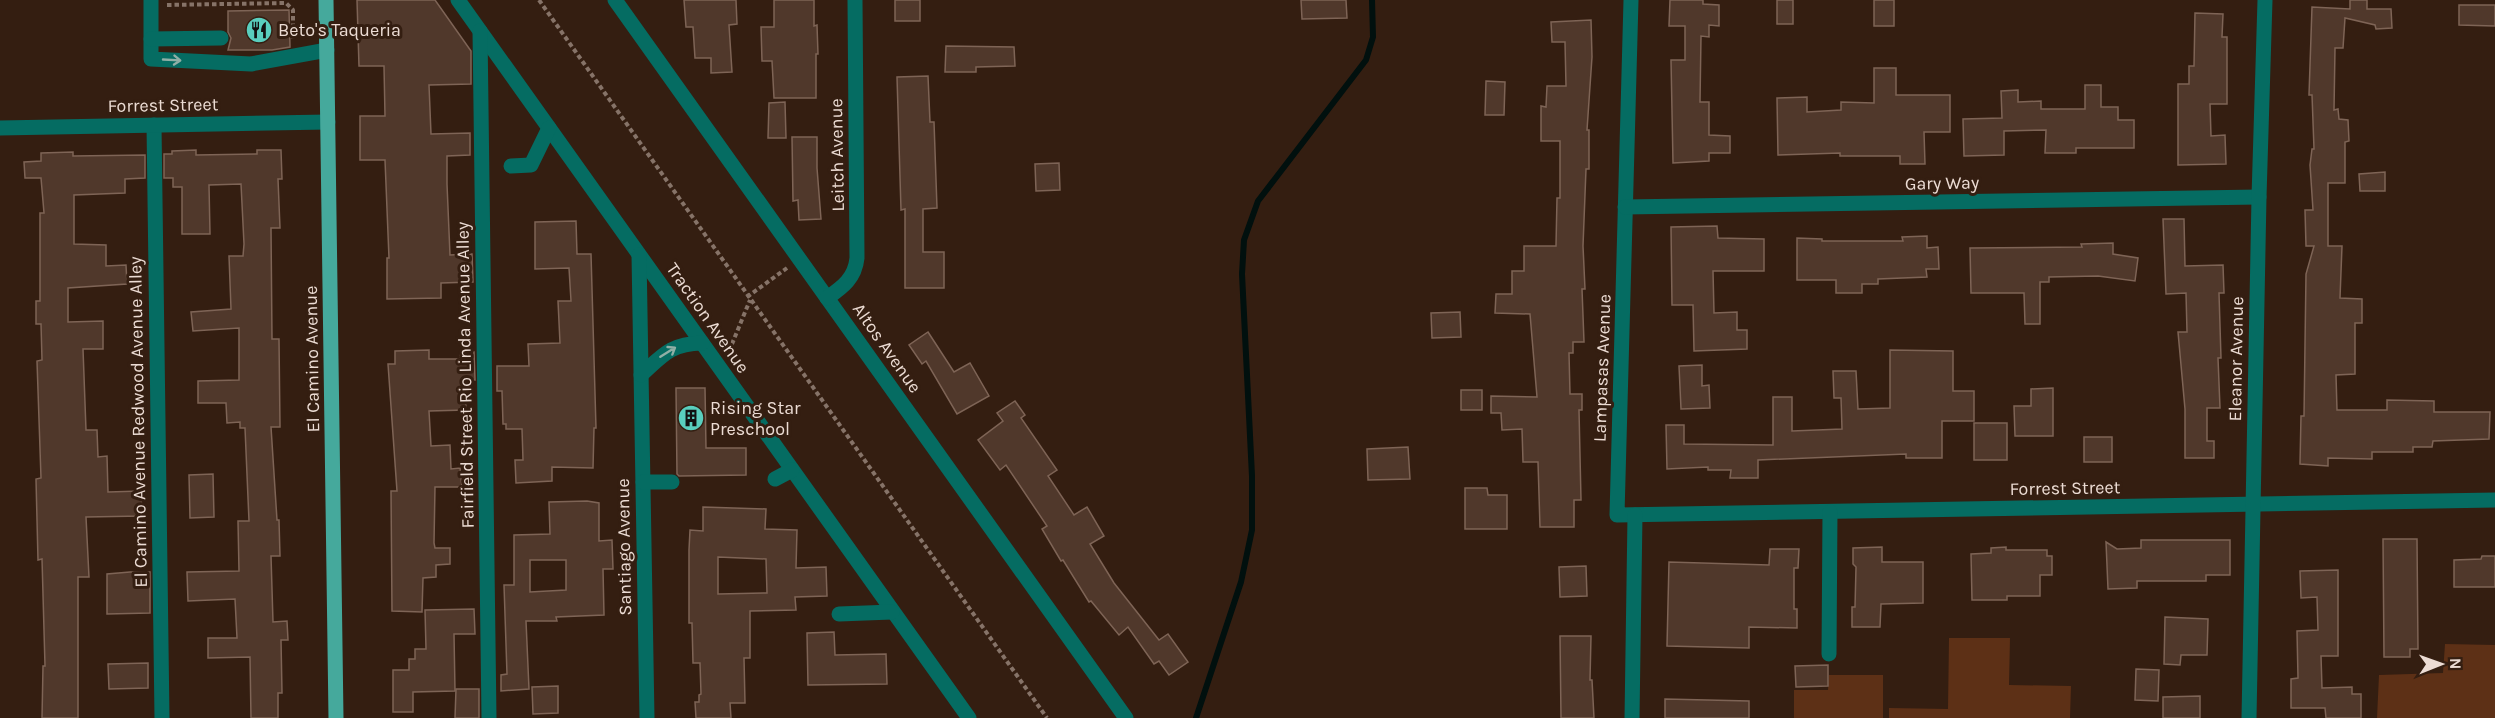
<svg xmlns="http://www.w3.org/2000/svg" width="2495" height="718" viewBox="0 0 2495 718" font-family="Karla,sans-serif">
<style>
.green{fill:#5d3016}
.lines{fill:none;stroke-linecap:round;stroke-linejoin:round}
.stream{stroke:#01100e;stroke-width:6}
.building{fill:#50382b;stroke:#7e6456;stroke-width:1.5;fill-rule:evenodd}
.path{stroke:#867368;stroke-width:4;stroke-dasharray:4.5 3;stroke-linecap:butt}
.minor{stroke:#056c62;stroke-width:15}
.major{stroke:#45a99c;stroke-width:15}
.oneway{stroke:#90afa6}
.labels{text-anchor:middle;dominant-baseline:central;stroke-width:6;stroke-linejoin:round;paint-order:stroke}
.poi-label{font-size:18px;fill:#ecdcd4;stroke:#341e11;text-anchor:start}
.street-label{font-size:18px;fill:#ecdcd4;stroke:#341e11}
</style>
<rect width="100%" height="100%" fill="#341e11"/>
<g class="green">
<polygon points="1949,638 2010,638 2009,685 2071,686 2070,718 1889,718 1889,708 1948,709"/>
<polygon points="2445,644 2495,645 2495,718 2377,718 2379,675 2443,673"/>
<polygon points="1829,675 1883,675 1883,718 1794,718 1794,690 1828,690"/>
</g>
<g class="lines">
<polyline class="stream" points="1196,718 1241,582 1252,530 1252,476 1242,274 1244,240 1258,201 1366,60 1373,37 1372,0"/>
</g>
<g class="building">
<polygon points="357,0 435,0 471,51 471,84 429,85 431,134 470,133 470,155 447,156 447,184 450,255 472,254 473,282 441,283 441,298 387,299 387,258 389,258 385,160 360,160 360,116 385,116 384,66 359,66"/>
<polygon points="684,0 736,0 737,24 729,25 732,72 711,73 711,58 695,58 693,27 686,27"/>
<polygon points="774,0 814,0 814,26 817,25 818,54 816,54 816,98 774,98 772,61 762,61 761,27 774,27"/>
<rect x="895" y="0" width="25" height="21"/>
<polygon points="1301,0 1346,0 1347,18 1302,19"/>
<polygon points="1670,0 1703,0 1703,4 1719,5 1719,26 1709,25 1709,37 1701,36 1700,102 1709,102 1709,135 1730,136 1730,153 1709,153 1709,161 1673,163 1671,60 1685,60 1685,26 1669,26"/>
<rect x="1777" y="0" width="16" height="24"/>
<rect x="1874" y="0" width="20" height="26"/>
<polygon points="2350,0 2367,0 2367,9 2391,9 2392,28 2376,29 2375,25 2345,18 2343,48 2335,48 2334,110 2338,109 2339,119 2348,120 2349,141 2345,142 2345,183 2328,183 2328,246 2342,246 2340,298 2362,299 2362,323 2355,323 2355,374 2336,375 2337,410 2387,410 2387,400 2434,401 2434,412 2490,412 2489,439 2433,441 2432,447 2413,447 2413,452 2372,452 2372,459 2328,458 2328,466 2300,464 2301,416 2304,416 2306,274 2314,246 2306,246 2305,210 2313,210 2310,165 2312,149 2314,149 2312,95 2309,95 2312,7 2350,9"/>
<polygon points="2459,5 2495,5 2495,26 2459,25"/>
<polygon points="289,10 290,47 272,50 228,50 231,38 228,32 228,11"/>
<polygon points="2195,13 2223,14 2222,37 2227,37 2227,104 2210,104 2211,136 2225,135 2226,164 2178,165 2178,84 2189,84 2189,66 2194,66"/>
<polygon points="1591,20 1592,57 1587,130 1589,130 1589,169 1586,169 1583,246 1585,289 1582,289 1584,342 1573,342 1573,353 1569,353 1570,394 1582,394 1582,410 1579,410 1581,500 1574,500 1574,527 1540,527 1538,462 1523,462 1522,429 1502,430 1501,413 1491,413 1491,396 1537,397 1530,314 1495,313 1496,294 1512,294 1512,271 1524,271 1524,246 1556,246 1557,198 1560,198 1560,141 1541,141 1541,106 1546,107 1547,86 1566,86 1565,42 1552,42 1551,22"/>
<polygon points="946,46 1014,47 1015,66 976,67 976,72 945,72"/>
<polygon points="1874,68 1896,68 1896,95 1950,95 1950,132 1924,132 1925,164 1900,164 1900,156 1840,156 1840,153 1778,155 1777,98 1807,97 1807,112 1841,110 1841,102 1874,103"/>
<polygon points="928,76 930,122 934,122 937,208 923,209 923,252 944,252 944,288 905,288 905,209 901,210 897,77"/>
<polygon points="1486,81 1505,82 1504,115 1485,115"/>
<polygon points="2085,85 2101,85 2101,107 2118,107 2118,120 2134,120 2134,148 2076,148 2076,153 2045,153 2046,130 2004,131 2004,155 1964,156 1963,119 2002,118 2001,91 2018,90 2018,102 2041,101 2041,109 2085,109"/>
<polygon points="785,102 786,138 768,138 769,103"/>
<polygon points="792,137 817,137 817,168 821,219 799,220 798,200 793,201"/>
<polygon points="196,150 196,155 257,154 257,150 281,150 282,179 278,179 280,228 271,228 272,339 279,339 280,427 271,427 277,520 279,520 280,556 271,556 273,622 287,621 288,640 281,640 282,693 278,693 278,718 251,718 250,657 208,658 208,638 237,638 235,599 188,601 187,572 239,571 238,521 249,521 245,428 240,428 240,422 227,423 226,403 198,403 198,381 239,380 239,328 193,331 191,312 231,309 229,256 243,256 244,244 241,184 209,185 210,234 182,234 182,187 173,187 173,178 164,178 164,154 172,154 172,151"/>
<polygon points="73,152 73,156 145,155 145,178 125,179 125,193 74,195 74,244 106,245 106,266 126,265 127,284 68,288 68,322 103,321 103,349 83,349 86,430 97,430 98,457 107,456 108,492 141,491 142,516 86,517 89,577 78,577 78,718 42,718 43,666 45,666 42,559 38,560 36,479 41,478 37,361 42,360 41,324 36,324 36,301 40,301 40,213 44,213 41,178 25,178 24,162 41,161 41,153"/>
<polygon points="1059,163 1060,190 1036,191 1035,164"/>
<polygon points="2385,172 2385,191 2360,191 2359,174"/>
<polygon points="2163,219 2184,219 2185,266 2223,265 2224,293 2219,293 2221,358 2218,358 2220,408 2207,408 2207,441 2214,441 2214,458 2185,458 2185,409 2178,332 2187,332 2186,293 2166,294"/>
<polygon points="576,221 577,254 591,254 596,428 594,428 593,468 552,467 552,481 516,483 515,460 523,460 522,429 506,429 506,424 503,424 502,391 497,391 497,366 529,366 528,344 560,343 558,301 571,301 569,268 535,269 535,222"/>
<polygon points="1717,226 1718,238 1764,239 1764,271 1713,271 1714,313 1737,312 1737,330 1747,330 1747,349 1694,351 1693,305 1672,305 1671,227"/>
<polygon points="1927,236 1927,248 1938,247 1939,269 1926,269 1927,277 1878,279 1878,284 1862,284 1862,293 1836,293 1836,280 1797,280 1797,238 1822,239 1822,241 1903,241 1902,237"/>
<polygon points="2113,243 2113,254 2138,258 2135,281 2098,276 2049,277 2049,282 2040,282 2040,324 2025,324 2024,293 1971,293 1970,248 2082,247 2081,244"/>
<polygon points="1460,312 1461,337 1432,338 1431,313"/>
<polygon points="928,332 954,372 970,363 989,396 957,414 926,361 922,364 909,345"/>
<polygon points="429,350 429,359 460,359 460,352 474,352 475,380 465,380 466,410 429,411 431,446 450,445 451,469 460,468 462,487 435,487 434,543 435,548 450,548 450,564 436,565 436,577 423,578 422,612 392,611 391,491 397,491 388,364 395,364 395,351"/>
<polygon points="1890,350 1953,351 1953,391 1974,391 1974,421 1942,421 1942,458 1906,458 1906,454 1758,460 1758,478 1730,478 1731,470 1708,470 1708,467 1667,469 1666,425 1684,425 1684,444 1773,445 1773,397 1792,397 1792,431 1842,429 1841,398 1834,398 1833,371 1856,371 1858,409 1890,408"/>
<polygon points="1702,365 1702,386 1709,385 1710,408 1681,409 1679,366"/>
<polygon points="676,388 705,388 706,448 746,448 746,475 679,476 677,474"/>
<polygon points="2053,388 2053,436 2015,436 2014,406 2031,406 2031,389"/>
<rect x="1461" y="390" width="21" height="20"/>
<polygon points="1015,401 1025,415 1021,418 1057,470 1048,476 1074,515 1087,507 1104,536 1090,544 1114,583 1159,640 1168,634 1188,662 1169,675 1159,661 1154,664 1128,627 1119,635 1091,601 1089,602 1063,560 1061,561 1042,529 1047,526 1006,465 1000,470 978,440 1003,421 997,413"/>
<rect x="1974" y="423" width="33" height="37"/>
<rect x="2084" y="437" width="28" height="25"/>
<polygon points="1408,447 1410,479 1368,480 1367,449"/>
<polygon points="213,474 214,517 190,518 189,475"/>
<polygon points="1465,488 1487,488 1488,495 1507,495 1507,529 1465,529"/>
<path d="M587,501l12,2v38l13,-1 1,29h-10l1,46 -48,2 1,4h-31l3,68 -28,2v-16l6,-1 -3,-89h10v-50l36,-1 -1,-32zM530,560h36v30l-36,2z"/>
<path d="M703,507l63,2 -1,20 32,1 -1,38 30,-1 1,29 -32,1 1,13 -46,1v47h-6l1,45h-15l1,15h-35l-1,-16h4v-7l2,-1 -1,-31h-7l-1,-40h-3v-73l1,-20 13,1zM718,557l48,2 1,34 -49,1z"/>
<polygon points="2383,539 2417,539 2418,649 2410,649 2410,657 2384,657"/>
<polygon points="2141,540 2230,540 2230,575 2206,575 2206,581 2137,581 2137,588 2108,589 2106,542 2117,549 2141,548"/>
<polygon points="1882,547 1882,562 1923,562 1923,603 1881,604 1880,627 1852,627 1852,607 1855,607 1856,567 1853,564 1853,548"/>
<polygon points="2006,547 2006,550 2047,550 2047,556 2052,556 2052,575 2040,575 2040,596 2007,596 2007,600 1972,600 1971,554 1991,553 1991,548"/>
<polygon points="1770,549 1799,549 1798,568 1794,568 1794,609 1797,609 1797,628 1749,627 1749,648 1667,646 1669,562 1769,565"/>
<polygon points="2482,556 2495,556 2495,587 2454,587 2454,560 2481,559"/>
<polygon points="1586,566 1587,596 1560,597 1559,567"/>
<polygon points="2338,570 2338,656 2321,656 2322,688 2352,687 2352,694 2361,694 2361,718 2326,718 2325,708 2291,708 2291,679 2298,678 2297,631 2318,630 2317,597 2301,598 2300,571"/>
<polygon points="130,572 150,572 150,613 107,614 107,574"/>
<polygon points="474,609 475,634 454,634 455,691 413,692 413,712 393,712 393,670 409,670 409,659 415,659 415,649 426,649 425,610"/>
<polygon points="2165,617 2208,619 2207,655 2181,655 2180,665 2164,664"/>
<polygon points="834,632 835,655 886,654 887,684 808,685 807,633"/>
<polygon points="1560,636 1591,636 1590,680 1592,680 1594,718 1561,718"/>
<polygon points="148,663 148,688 109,689 108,664"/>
<polygon points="1828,665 1828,686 1796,687 1795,666"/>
<polygon points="2136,669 2159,670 2158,701 2135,700"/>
<polygon points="558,686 558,713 533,714 532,687"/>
<polygon points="456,689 479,689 479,718 455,718"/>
<polygon points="2200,696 2200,718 2163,718 2163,697"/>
<polygon points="1665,699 1749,701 1749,718 1665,718"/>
</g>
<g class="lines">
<g class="path">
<polyline points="539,0 1047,718"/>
<polyline points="167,5 286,3 293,10 293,39"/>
<polyline points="293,30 302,30"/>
<polyline points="747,297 787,268"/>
<polyline points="727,350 732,344 750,300"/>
</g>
<g class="minor">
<polyline points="151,0 151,59 251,64 327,50"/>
<polyline points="458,0 969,718"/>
<polyline points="615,0 1126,718"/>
<polyline points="1631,0 1617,515 2495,500"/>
<polyline points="480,31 489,718"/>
<polyline points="151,39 221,38"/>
<polyline points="154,125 162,718"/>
<polyline points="0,128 328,122"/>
<polyline points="511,166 531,165 549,128"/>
<polyline points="1625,207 2259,197"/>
<polyline points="639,255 647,718"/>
<path d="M827,298c16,-11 28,-20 30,-40l-2,-258"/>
<path d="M641,375c22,-20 29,-31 61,-32"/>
<polyline points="775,479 792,470"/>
<polyline points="643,482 672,482"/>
<polyline points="839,614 892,612"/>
<polyline points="1829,654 1830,512"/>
<polyline points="1632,718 1635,515"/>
<polyline points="2249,718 2259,197 2265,0"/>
</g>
<polyline class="major" points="326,0 336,718"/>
</g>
<defs><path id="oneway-shaft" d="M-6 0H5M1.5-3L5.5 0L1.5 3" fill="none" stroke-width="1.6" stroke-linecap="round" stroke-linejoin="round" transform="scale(1.5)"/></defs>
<g class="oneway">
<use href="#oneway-shaft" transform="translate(172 60) rotate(3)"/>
<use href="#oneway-shaft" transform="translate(668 352) rotate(-32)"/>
</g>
<defs>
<symbol id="restaurant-disc" viewBox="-11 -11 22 22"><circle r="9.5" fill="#59cebe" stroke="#341e11"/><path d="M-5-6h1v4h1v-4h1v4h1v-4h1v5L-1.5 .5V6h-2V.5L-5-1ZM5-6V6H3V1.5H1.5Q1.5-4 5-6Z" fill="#111"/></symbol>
<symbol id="building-disc" viewBox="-11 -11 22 22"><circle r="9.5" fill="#59cebe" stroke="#341e11"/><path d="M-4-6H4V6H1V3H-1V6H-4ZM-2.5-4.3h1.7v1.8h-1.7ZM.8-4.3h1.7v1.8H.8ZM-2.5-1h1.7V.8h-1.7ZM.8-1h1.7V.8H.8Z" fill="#111"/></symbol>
</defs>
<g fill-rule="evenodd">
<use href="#restaurant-disc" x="244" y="15" width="30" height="30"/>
<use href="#building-disc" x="676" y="403" width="30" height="30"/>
</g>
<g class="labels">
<g class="poi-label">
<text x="278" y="30">Beto's Taqueria</text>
<text x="710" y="408">Rising Star<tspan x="710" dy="21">Preschool</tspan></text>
</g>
<g class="street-label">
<text transform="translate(163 105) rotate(-1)">Forrest Street</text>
<text transform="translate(837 155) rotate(-91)">Leitch Avenue</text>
<text transform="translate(1942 183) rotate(-1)">Gary Way</text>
<text transform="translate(708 318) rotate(55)">Traction Avenue</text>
<text transform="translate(887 348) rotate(55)">Altos Avenue</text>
<text transform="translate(312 359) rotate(-91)">El Camino Avenue</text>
<text transform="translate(2236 359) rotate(-89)">Eleanor Avenue</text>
<text transform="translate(1602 368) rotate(-88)">Lampasas Avenue</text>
<text transform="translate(465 375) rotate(-91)">Fairfield Street Rio Linda Avenue Alley</text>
<text transform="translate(138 422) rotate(-91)">El Camino Avenue Redwood Avenue Alley</text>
<text transform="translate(2065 488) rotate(-1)">Forrest Street</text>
<text transform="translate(624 547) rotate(-91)">Santiago Avenue</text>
</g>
</g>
<g transform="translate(2441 664) rotate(89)" stroke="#341e11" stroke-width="4.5" paint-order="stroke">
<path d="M0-4.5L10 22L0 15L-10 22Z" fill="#ecdcd4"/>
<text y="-9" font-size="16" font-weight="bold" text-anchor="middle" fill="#ecdcd4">N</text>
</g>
</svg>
